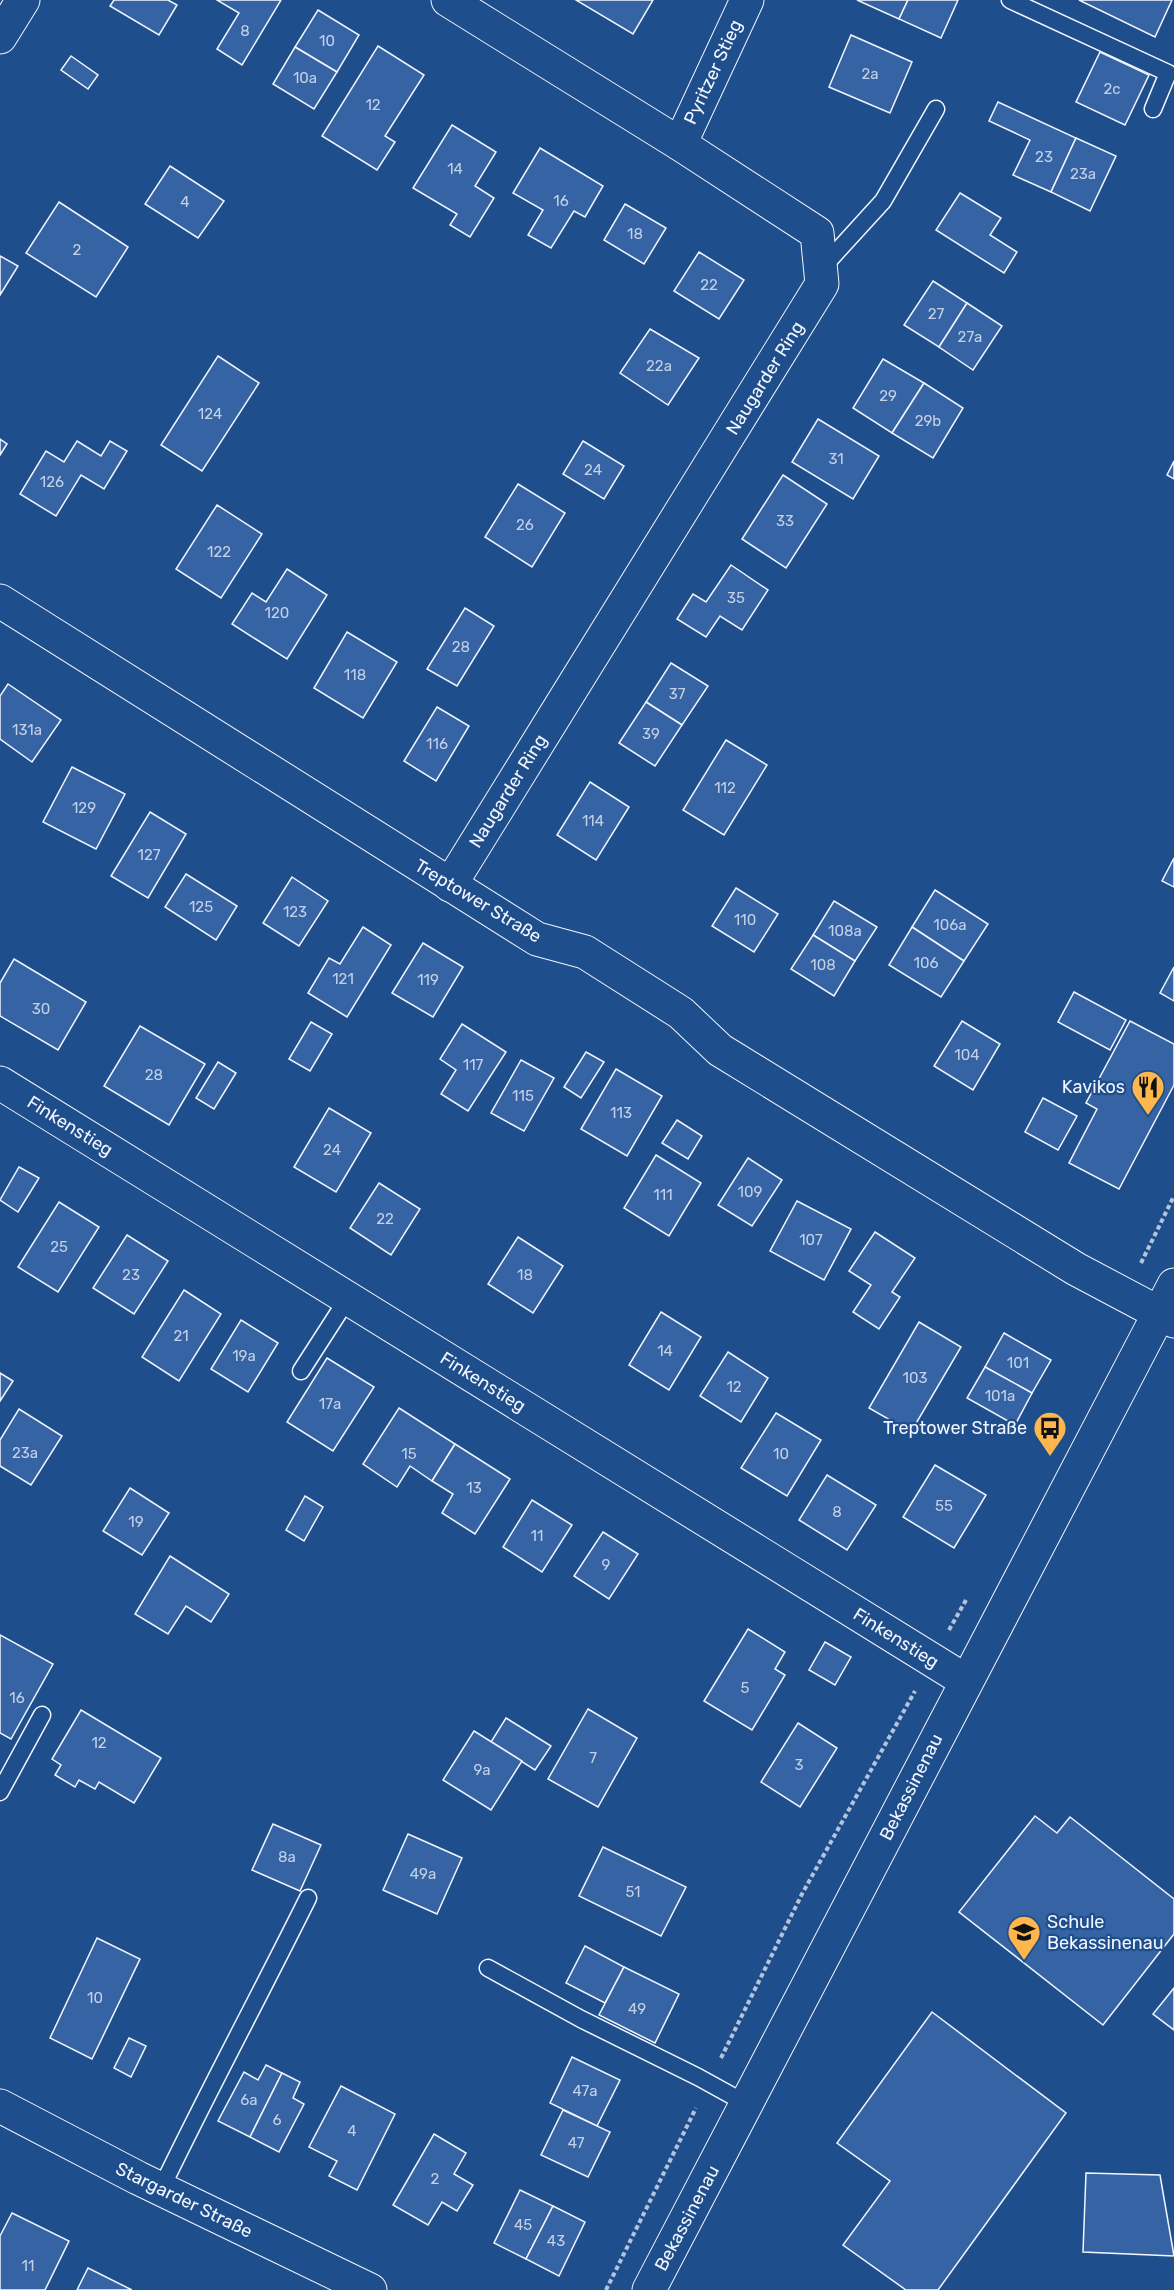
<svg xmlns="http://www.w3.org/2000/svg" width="1174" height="2290" viewBox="0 0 1174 2290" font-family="Rubik,sans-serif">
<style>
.building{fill:#3563a3;stroke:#f2f6ff;stroke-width:1.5}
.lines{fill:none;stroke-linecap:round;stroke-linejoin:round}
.lane-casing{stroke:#f2f6ff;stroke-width:19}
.street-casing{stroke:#f2f6ff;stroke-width:35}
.secondary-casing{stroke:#f2f6ff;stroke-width:35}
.path{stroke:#b3c4dc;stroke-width:4;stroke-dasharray:4.5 3;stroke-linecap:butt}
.lane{stroke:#1f4e8c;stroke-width:16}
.street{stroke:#1f4e8c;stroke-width:33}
.secondary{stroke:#1f4e8c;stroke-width:33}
.labels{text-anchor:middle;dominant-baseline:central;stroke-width:4.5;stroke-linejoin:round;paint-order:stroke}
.number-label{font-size:15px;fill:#c3d1e8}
.street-label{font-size:18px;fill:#f2f6ff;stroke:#1f4e8c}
.poi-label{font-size:18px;fill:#f2f6ff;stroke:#1f4e8c;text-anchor:end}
</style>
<rect width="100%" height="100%" fill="#1f4e8c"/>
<g class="building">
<polygon points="114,0 168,0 177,5 159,35 110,6"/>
<polygon points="217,0 281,0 242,65 217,49 239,13"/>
<polygon points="576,0 653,0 633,34"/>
<polygon points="857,0 908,0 899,19"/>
<polygon points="908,0 958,0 941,38 899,19"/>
<polygon points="1079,0 1172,0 1155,37"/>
<polygon points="318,10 359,35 337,72 295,47"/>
<polygon points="851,35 912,62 890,113 829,87"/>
<polygon points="378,46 424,75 385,136 395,142 377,170 322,136"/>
<polygon points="295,47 337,72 314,109 273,84"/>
<polygon points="1100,52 1149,75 1125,125 1076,102"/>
<polygon points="71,56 98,75 88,89 61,70"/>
<polygon points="998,102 1076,138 1051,192 1013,175 1030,140 989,121"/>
<polygon points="452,125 496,152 475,186 494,198 470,237 450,225 457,214 413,188"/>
<polygon points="1076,138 1116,156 1090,211 1051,192"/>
<polygon points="540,148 603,186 585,217 574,211 551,248 528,235 543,210 513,193"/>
<polygon points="170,166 224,201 198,238 145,204"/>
<polygon points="960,193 1001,218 990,235 1017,252 1004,273 936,230"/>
<polygon points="59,202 128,247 96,297 26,253"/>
<polygon points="625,204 666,228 644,264 604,240"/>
<polygon points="699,252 744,280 719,319 674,291"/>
<polygon points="0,256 18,266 0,295"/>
<polygon points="933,281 967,303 939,347 904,325"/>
<polygon points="967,303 1002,326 973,370 939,347"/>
<polygon points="650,329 699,358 668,405 620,373"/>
<polygon points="218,356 259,383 202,471 161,445"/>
<polygon points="883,359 924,383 892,433 853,408"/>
<polygon points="924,383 963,408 933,458 892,433"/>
<polygon points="818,419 879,456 853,499 792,462"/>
<polygon points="0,439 7,444 0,455"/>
<polygon points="77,441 101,456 110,441 127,451 104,489 81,475 56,516 20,494 46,451 64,462"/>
<polygon points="583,441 624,466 604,499 563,474"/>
<polygon points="1174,461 1174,479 1167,475"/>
<polygon points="783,475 827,504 786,568 742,539"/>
<polygon points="518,484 565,513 532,567 485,537"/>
<polygon points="217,505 262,534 221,598 176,569"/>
<polygon points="731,565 768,590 742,630 720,616 706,637 677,619 693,594 706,602"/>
<polygon points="287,569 327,595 287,659 232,624 252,593 266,602"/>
<polygon points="465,608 494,626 457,686 427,669"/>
<polygon points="347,632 397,662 363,718 314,688"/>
<polygon points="671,663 708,686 682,725 646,702"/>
<polygon points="8,684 61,720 32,762 0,739 0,696"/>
<polygon points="646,702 682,725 655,766 619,743"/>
<polygon points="437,707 469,726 436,781 404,761"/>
<polygon points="726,740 767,765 724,835 683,810"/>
<polygon points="72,767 125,794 96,849 43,822"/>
<polygon points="590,782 629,807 596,860 557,835"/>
<polygon points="150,812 186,834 148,898 111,876"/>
<polygon points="1174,858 1174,887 1162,881"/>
<polygon points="186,874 237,906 216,940 165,907"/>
<polygon points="292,877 328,901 299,946 263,923"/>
<polygon points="736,888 778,914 754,952 712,926"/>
<polygon points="935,890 988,924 964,961 912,927"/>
<polygon points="834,901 877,927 855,961 813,935"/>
<polygon points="363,927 391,945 347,1017 308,993 329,958 340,964"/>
<polygon points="912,927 964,961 941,997 889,965"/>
<polygon points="813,935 855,961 834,996 791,969"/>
<polygon points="423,943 463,967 433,1017 392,993"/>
<polygon points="14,959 86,1002 58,1050 0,1016 0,983"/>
<polygon points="1174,967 1174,1001 1160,993"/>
<polygon points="1074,992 1126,1020 1110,1050 1058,1022"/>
<polygon points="962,1021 1000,1044 973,1090 934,1066"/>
<polygon points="1130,1021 1174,1044 1174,1085 1119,1189 1069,1163 1097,1109 1086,1103"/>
<polygon points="311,1022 332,1034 310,1071 289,1059"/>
<polygon points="462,1024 506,1052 468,1111 441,1094 456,1070 440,1059"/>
<polygon points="140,1026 205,1064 169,1125 104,1086"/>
<polygon points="586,1052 604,1062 581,1098 564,1087"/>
<polygon points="521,1060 554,1078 524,1131 491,1113"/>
<polygon points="218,1062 236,1073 214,1109 196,1098"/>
<polygon points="616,1069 662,1096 627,1156 581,1129"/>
<polygon points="1043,1098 1077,1116 1058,1150 1025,1132"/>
<polygon points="329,1108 371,1133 336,1192 294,1167"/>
<polygon points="677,1120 702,1136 688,1159 662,1143"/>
<polygon points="656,1155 701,1183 669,1236 624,1208"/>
<polygon points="748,1158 782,1180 752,1226 718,1205"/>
<polygon points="19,1167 39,1178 18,1212 0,1200"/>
<polygon points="379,1183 420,1209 391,1255 350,1228"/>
<polygon points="797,1201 851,1229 824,1280 770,1251"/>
<polygon points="59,1202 99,1227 58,1292 18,1267"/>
<polygon points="875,1232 915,1258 892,1292 900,1297 879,1329 853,1312 871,1285 849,1271"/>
<polygon points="127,1235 168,1261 134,1314 93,1288"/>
<polygon points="518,1237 563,1266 533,1313 488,1284"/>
<polygon points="184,1290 221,1314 179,1381 142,1357"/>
<polygon points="661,1312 701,1337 669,1390 629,1365"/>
<polygon points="241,1320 278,1343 248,1392 211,1369"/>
<polygon points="919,1322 961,1347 911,1432 869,1408"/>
<polygon points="1004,1333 1051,1360 1032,1393 985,1367"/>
<polygon points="728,1352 768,1378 741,1422 700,1396"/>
<polygon points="327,1358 374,1387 333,1451 287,1422"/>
<polygon points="985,1367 1032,1393 1015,1425 967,1398"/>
<polygon points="0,1373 13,1381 0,1401"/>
<polygon points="399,1408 455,1444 432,1481 410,1466 397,1487 363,1464"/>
<polygon points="19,1409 62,1436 31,1485 0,1466 0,1440"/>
<polygon points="776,1413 821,1440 787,1496 741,1468"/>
<polygon points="455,1444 510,1479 475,1534 442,1513 453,1494 432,1481"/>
<polygon points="935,1465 986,1495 954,1548 903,1517"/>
<polygon points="827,1475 876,1505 847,1550 799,1520"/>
<polygon points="130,1488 169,1513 142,1555 103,1531"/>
<polygon points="305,1496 323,1507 304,1541 286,1530"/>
<polygon points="532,1500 572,1525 542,1572 503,1547"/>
<polygon points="603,1532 638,1554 609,1599 574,1576"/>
<polygon points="170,1556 229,1594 211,1622 186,1606 168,1634 135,1614"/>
<polygon points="748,1629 785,1652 775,1669 785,1675 752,1730 704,1701"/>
<polygon points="0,1635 53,1664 11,1739 0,1733"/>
<polygon points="825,1642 851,1657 835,1685 809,1670"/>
<polygon points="588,1709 637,1738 598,1807 548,1779"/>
<polygon points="81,1710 161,1758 134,1803 99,1782 95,1789 79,1780 75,1787 55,1775 61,1765 52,1759"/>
<polygon points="506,1718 551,1746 535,1770 491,1742"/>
<polygon points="798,1723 837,1748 800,1807 761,1782"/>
<polygon points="474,1731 522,1761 491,1810 443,1780"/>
<polygon points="1035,1816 1057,1833 1070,1817 1174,1899 1174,1934 1103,2025 959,1912"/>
<polygon points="273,1824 321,1845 300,1891 252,1870"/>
<polygon points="408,1834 462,1858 437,1914 383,1890"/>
<polygon points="603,1847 686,1887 661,1936 579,1896"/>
<polygon points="97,1938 140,1959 92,2059 50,2038"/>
<polygon points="585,1946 624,1967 605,2003 566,1983"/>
<polygon points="624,1967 679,1994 655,2043 599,2015"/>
<polygon points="1174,1988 1174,2030 1153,2014"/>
<polygon points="932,2012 1066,2113 938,2290 906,2290 843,2245 890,2181 837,2143"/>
<polygon points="129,2038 146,2046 131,2077 114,2068"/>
<polygon points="572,2057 620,2080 597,2126 550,2103"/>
<polygon points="266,2065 282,2073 250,2137 218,2121 244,2072 258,2080"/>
<polygon points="282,2073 300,2082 293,2098 304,2104 279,2152 250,2137"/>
<polygon points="341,2086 395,2114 357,2190 329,2176 337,2161 309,2147"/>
<polygon points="563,2110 610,2132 588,2177 541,2155"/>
<polygon points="434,2134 466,2153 454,2174 473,2185 457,2211 442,2202 428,2225 393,2205"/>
<polygon points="1086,2173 1160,2175 1174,2256 1083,2252"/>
<polygon points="520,2190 553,2206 526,2259 494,2243"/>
<polygon points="553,2206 585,2222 559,2276 526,2259"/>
<polygon points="12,2213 69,2241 45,2290 0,2290 0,2236"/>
<polygon points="88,2268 132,2290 77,2290"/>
</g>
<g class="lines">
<defs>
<g id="lane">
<polyline points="1010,0 1168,73 1153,109"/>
<polyline points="821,269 883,201 936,109"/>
<polyline points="301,1371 348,1298"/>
<polyline points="0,1792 42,1715"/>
<polyline points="488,1968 581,2019 698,2077 747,2104"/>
<path d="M161,2189c47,-98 99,-194 147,-291"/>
</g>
<g id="street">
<polyline points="448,0 680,144 817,233 822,284 450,885"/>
<polyline points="0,37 23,0"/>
<polyline points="680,144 747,0"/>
<polyline points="0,601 537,939 585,952 681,1013 720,1050 1076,1269 1174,1321"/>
<polyline points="0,1083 966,1681"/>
<polyline points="0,2106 138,2178 370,2290"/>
</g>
<polyline id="secondary" points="649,2290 1174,1285"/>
</defs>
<use href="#lane" class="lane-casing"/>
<use href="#street" class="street-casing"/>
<use href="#secondary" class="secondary-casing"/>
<g class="path">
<polyline points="1141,1263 1174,1196"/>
<polyline points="949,1630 966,1600"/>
<polyline points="721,2058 802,1894 915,1691"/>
<polyline points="606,2290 696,2108"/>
</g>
<use href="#lane" class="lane"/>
<use href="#street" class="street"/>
<use href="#secondary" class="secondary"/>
</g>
<defs>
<symbol id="restaurant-pin" viewBox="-11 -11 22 30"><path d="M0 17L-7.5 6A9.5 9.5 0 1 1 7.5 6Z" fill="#ffb74d" stroke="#1f4e8c"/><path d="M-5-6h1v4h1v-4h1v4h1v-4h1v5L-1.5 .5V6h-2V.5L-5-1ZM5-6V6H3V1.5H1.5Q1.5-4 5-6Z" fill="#111"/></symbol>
<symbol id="bus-pin" viewBox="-11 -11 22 30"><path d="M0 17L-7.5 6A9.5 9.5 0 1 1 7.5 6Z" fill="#ffb74d" stroke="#1f4e8c"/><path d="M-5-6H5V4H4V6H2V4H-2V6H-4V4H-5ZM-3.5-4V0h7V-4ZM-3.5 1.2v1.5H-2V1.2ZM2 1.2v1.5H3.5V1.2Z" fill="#111"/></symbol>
<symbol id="school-pin" viewBox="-11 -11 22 30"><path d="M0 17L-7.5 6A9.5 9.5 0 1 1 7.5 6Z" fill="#ffb74d" stroke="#1f4e8c"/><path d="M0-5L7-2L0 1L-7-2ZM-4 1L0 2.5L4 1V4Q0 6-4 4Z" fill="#111"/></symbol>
</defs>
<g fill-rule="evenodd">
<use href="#restaurant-pin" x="1129" y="1068" width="38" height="52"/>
<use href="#bus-pin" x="1031" y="1409" width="38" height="52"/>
<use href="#school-pin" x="1005" y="1913" width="38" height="52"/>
</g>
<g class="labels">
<g class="number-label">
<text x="245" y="31">8</text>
<text x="327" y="41">10</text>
<text x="870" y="74">2a</text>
<text x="305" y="78">10a</text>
<text x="1112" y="89">2c</text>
<text x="373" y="105">12</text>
<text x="1044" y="157">23</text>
<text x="455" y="169">14</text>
<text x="1083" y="174">23a</text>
<text x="561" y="201">16</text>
<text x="185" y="202">4</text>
<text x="635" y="234">18</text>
<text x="77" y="250">2</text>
<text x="709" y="285">22</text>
<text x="936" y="314">27</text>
<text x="970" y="337">27a</text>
<text x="659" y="366">22a</text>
<text x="888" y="396">29</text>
<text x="210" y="414">124</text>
<text x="928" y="421">29b</text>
<text x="836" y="459">31</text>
<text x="593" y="470">24</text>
<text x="52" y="482">126</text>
<text x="785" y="521">33</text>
<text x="525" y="525">26</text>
<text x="219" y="552">122</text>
<text x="736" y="598">35</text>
<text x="277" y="613">120</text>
<text x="461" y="647">28</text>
<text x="355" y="675">118</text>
<text x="677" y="694">37</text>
<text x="27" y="730">131a</text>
<text x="651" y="734">39</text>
<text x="437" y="744">116</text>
<text x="725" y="788">112</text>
<text x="84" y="808">129</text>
<text x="593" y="821">114</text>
<text x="149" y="855">127</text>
<text x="201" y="907">125</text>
<text x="295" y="912">123</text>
<text x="745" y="920">110</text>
<text x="950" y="925">106a</text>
<text x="845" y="931">108a</text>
<text x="926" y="963">106</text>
<text x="823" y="965">108</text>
<text x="343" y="979">121</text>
<text x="428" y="980">119</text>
<text x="41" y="1009">30</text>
<text x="967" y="1055">104</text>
<text x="473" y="1065">117</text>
<text x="154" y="1075">28</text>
<text x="523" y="1096">115</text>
<text x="621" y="1113">113</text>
<text x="332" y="1150">24</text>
<text x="750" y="1192">109</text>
<text x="663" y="1195">111</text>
<text x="385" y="1219">22</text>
<text x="811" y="1240">107</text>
<text x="59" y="1247">25</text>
<text x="131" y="1275">23</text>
<text x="525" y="1275">18</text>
<text x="181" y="1336">21</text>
<text x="665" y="1351">14</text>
<text x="244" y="1356">19a</text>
<text x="1018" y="1363">101</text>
<text x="915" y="1378">103</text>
<text x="734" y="1387">12</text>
<text x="1000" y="1396">101a</text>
<text x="330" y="1404">17a</text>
<text x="25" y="1453">23a</text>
<text x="409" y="1454">15</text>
<text x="781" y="1454">10</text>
<text x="474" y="1488">13</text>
<text x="944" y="1506">55</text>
<text x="837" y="1512">8</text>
<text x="136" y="1522">19</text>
<text x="537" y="1536">11</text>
<text x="606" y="1565">9</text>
<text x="745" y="1688">5</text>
<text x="17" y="1698">16</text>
<text x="99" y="1743">12</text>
<text x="593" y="1758">7</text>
<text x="799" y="1765">3</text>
<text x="482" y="1770">9a</text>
<text x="287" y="1857">8a</text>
<text x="423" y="1874">49a</text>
<text x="633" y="1892">51</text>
<text x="95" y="1998">10</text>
<text x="637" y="2009">49</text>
<text x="585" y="2091">47a</text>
<text x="249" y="2100">6a</text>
<text x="277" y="2120">6</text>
<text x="352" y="2131">4</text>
<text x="576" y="2143">47</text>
<text x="435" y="2179">2</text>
<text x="523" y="2225">45</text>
<text x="556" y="2241">43</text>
<text x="28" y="2266">11</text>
</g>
<g class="street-label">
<text transform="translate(713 72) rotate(-65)">Pyritzer Stieg</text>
<text transform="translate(765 378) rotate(-58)">Naugarder Ring</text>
<text transform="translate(508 791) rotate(-58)">Naugarder Ring</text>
<text transform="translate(478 901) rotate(31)">Treptower Straße</text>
<text transform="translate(70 1126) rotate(32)">Finkenstieg</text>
<text transform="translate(483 1382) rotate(32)">Finkenstieg</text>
<text transform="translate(896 1638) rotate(32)">Finkenstieg</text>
<text transform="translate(911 1787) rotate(-63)">Bekassinenau</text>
<text transform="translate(184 2200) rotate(26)">Stargarder Straße</text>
<text transform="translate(687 2218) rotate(-62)">Bekassinenau</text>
</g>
<g class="poi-label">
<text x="1125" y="1087">Kavikos</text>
<text x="1027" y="1428">Treptower Straße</text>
<text x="1047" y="1922" text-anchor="start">Schule<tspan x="1047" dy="21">Bekassinenau</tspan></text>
</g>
</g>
</svg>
